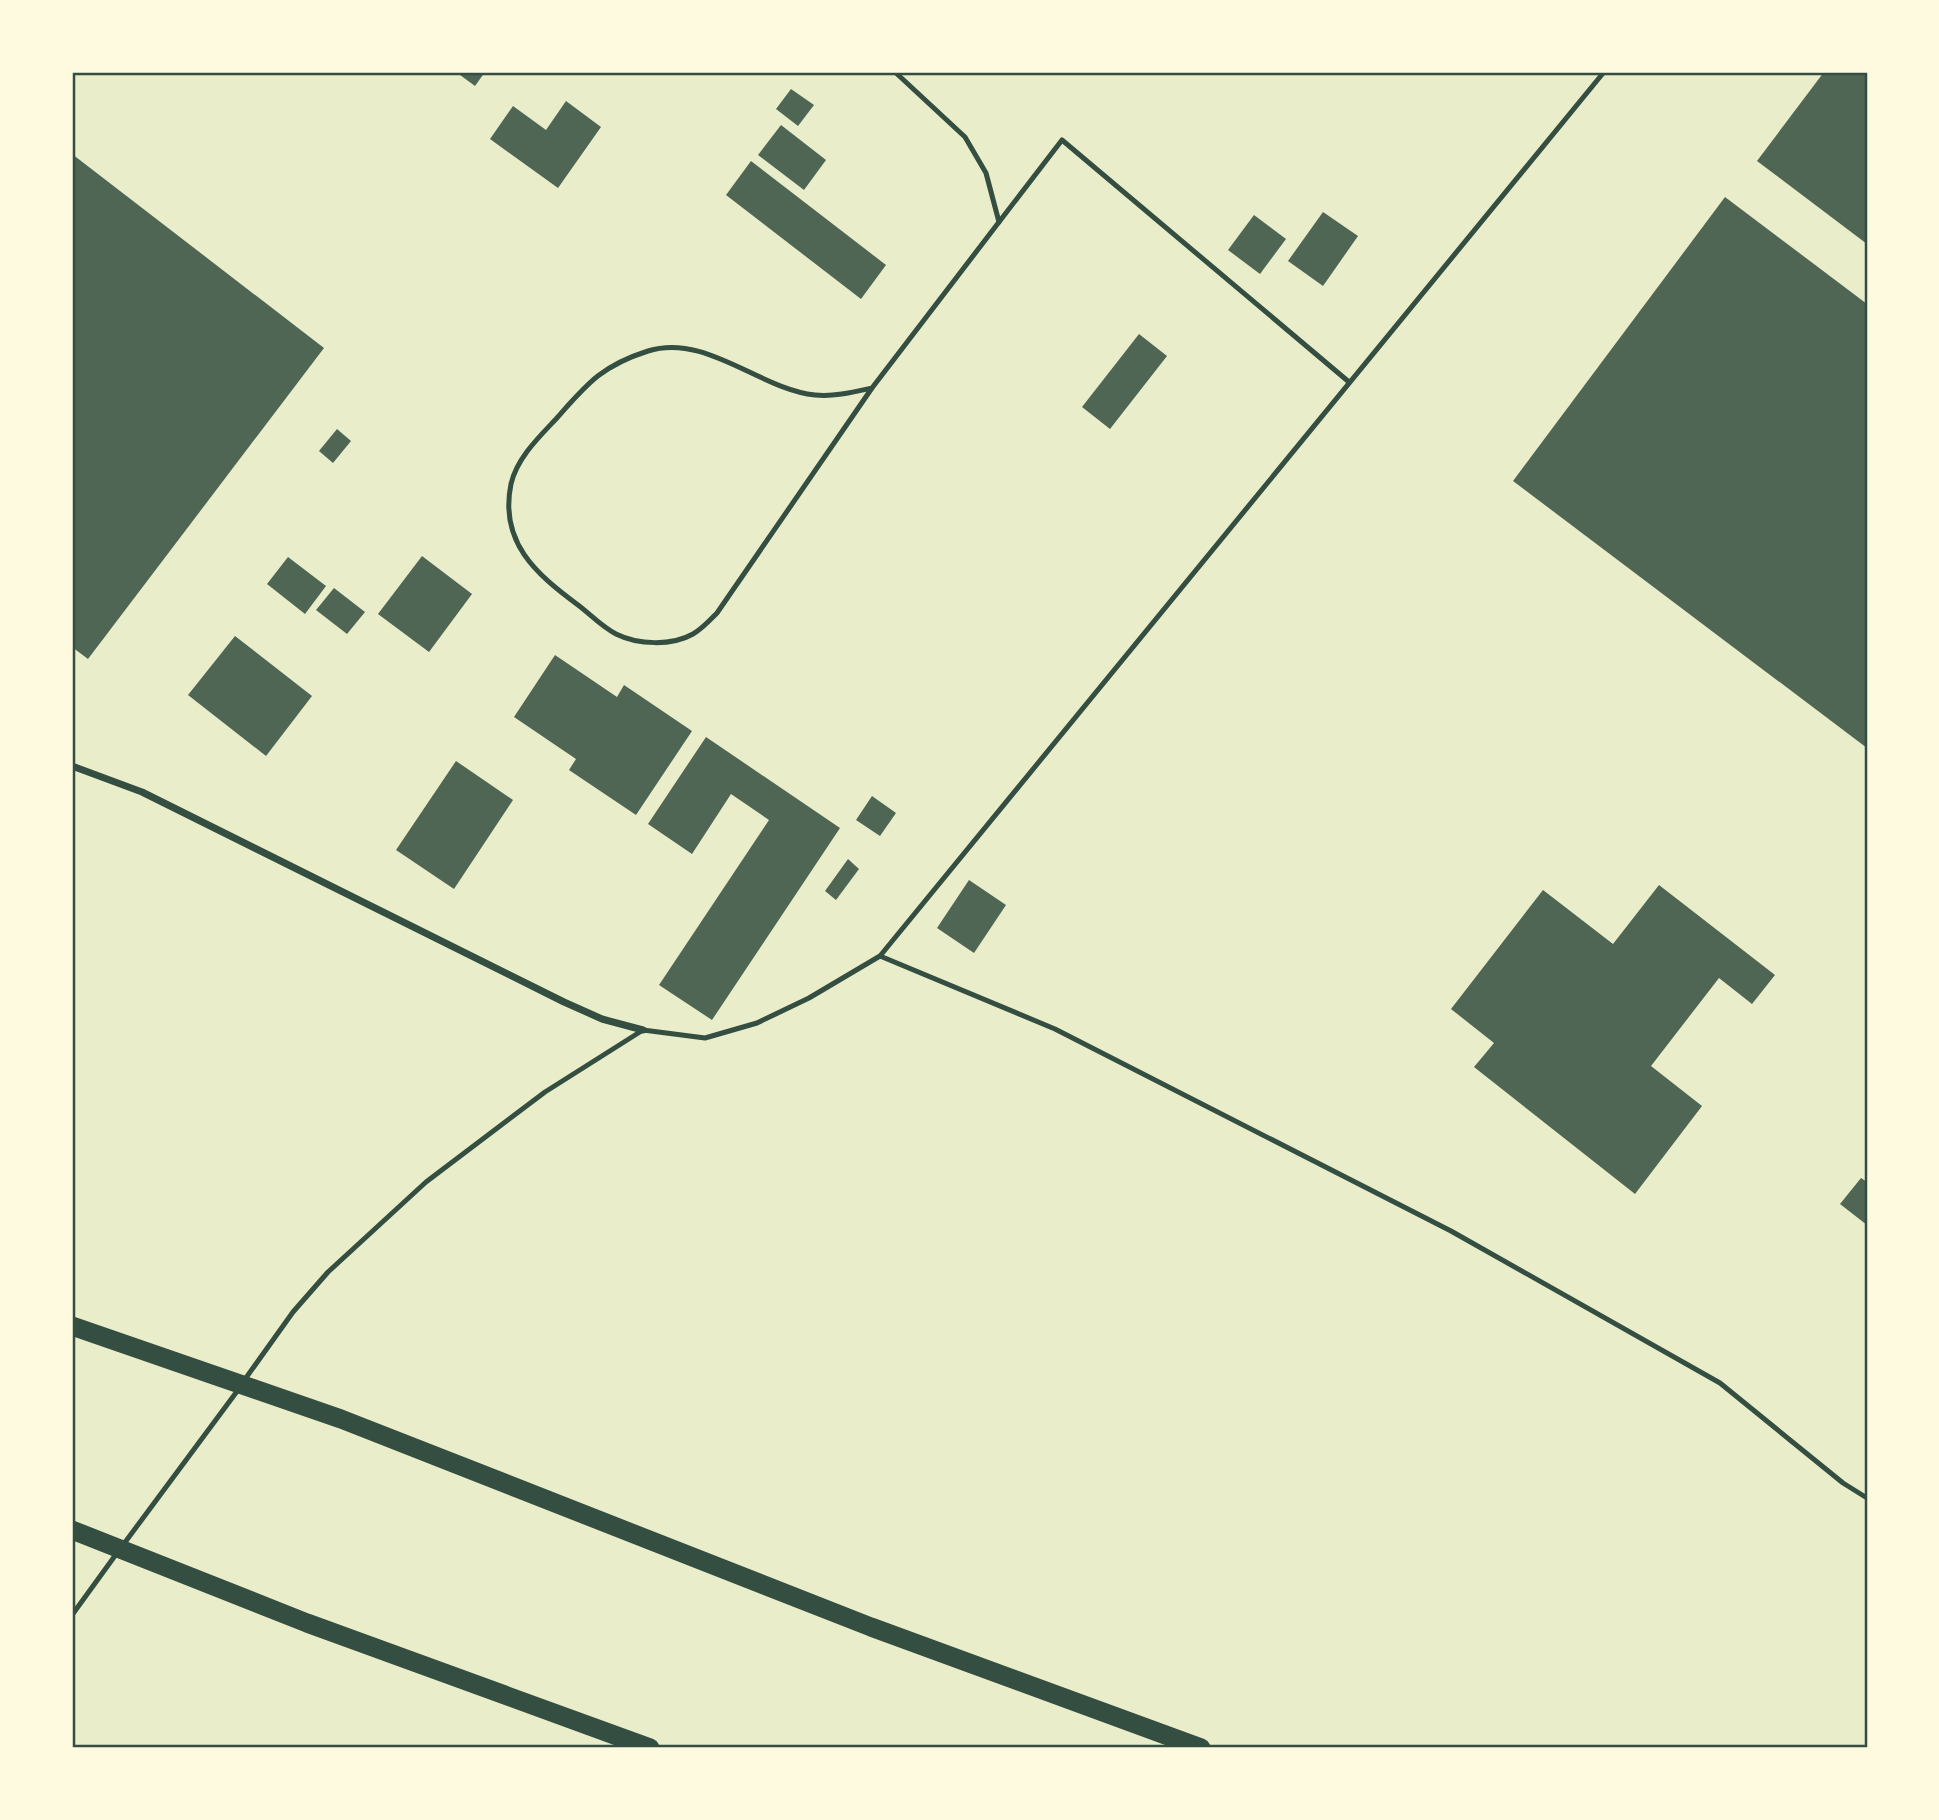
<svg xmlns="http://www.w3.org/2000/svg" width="1939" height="1820" viewBox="0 0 1939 1820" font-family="'Public Sans',sans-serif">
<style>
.building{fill:#4f6655}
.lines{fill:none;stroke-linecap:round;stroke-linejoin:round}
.service{stroke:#344e41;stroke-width:5}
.minor{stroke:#344e41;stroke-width:7}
.trunk{stroke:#344e41;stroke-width:19}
.neatline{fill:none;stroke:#344e41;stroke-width:2.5}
</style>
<rect width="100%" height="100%" fill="#e9edc9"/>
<g class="building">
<polygon points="456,72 485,72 475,86"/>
<polygon points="1824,72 1867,72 1867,244 1757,161"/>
<polygon points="791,89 814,105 798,126 776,109"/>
<polygon points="566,101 601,127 558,188 490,139 513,106 546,130"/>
<polygon points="781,125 826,160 804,190 758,155"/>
<polygon points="72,154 324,348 88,659 72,647"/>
<polygon points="751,161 886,265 861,299 726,195"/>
<polygon points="1725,197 1867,304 1867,748 1513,481"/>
<polygon points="1323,212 1358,236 1323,286 1288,261"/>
<polygon points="1254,215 1286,239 1260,274 1228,250"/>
<polygon points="1139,334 1167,356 1110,429 1082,407"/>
<polygon points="337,429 351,441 333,463 319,451"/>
<polygon points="422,556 472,594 429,652 378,614"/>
<polygon points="288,557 326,586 305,614 267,584"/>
<polygon points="334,588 365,612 347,634 316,610"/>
<polygon points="235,636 312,696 266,756 188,695"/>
<polygon points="555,655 617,697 624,685 692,731 636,815 569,770 576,759 514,717"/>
<polygon points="706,737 840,828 712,1020 659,985 769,820 731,794 692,854 648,824"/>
<polygon points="456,761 513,800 454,889 396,850"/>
<polygon points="872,796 896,813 880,836 856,820"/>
<polygon points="848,859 859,869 836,900 825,891"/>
<polygon points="969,880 1006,905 974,953 937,928"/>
<polygon points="1659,885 1775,975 1752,1004 1719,978 1651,1066 1702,1106 1635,1194 1474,1067 1494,1043 1451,1009 1543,890 1613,944"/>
<polygon points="1861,1178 1867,1182 1867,1225 1840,1204"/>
</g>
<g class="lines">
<g class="service">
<polyline points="999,222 1062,140 1349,382"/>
<path d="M872,388c-18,4 -38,9 -57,7 -56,-6 -109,-62 -167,-44 -47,15 -61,33 -92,68 -17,18 -39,39 -45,65 -12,58 25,90 67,121 12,9 24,22 38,29 22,11 56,12 77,0 9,-5 17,-14 24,-21l155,-225 127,-166 -13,-49 -21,-36 -70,-65"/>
<polyline points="880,956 1055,1029 1451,1231 1720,1383 1843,1483 1867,1498"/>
<polyline points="243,1382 293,1312 328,1272 426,1182 545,1092 643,1030 705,1038 757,1023 809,998 880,956 1604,72"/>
<polyline points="123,1545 238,1390"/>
<polyline points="72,1615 117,1553"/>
</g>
<polyline class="minor" points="72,766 142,792 564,1002 602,1019 643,1030"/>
<g class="trunk">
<polyline points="72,1326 341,1419 871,1627 1201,1748"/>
<polyline points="72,1530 307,1623 650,1748"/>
</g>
</g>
<rect width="1939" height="1820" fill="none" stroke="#fefae0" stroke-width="147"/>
<rect x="74" y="74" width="1792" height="1672" class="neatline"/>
</svg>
